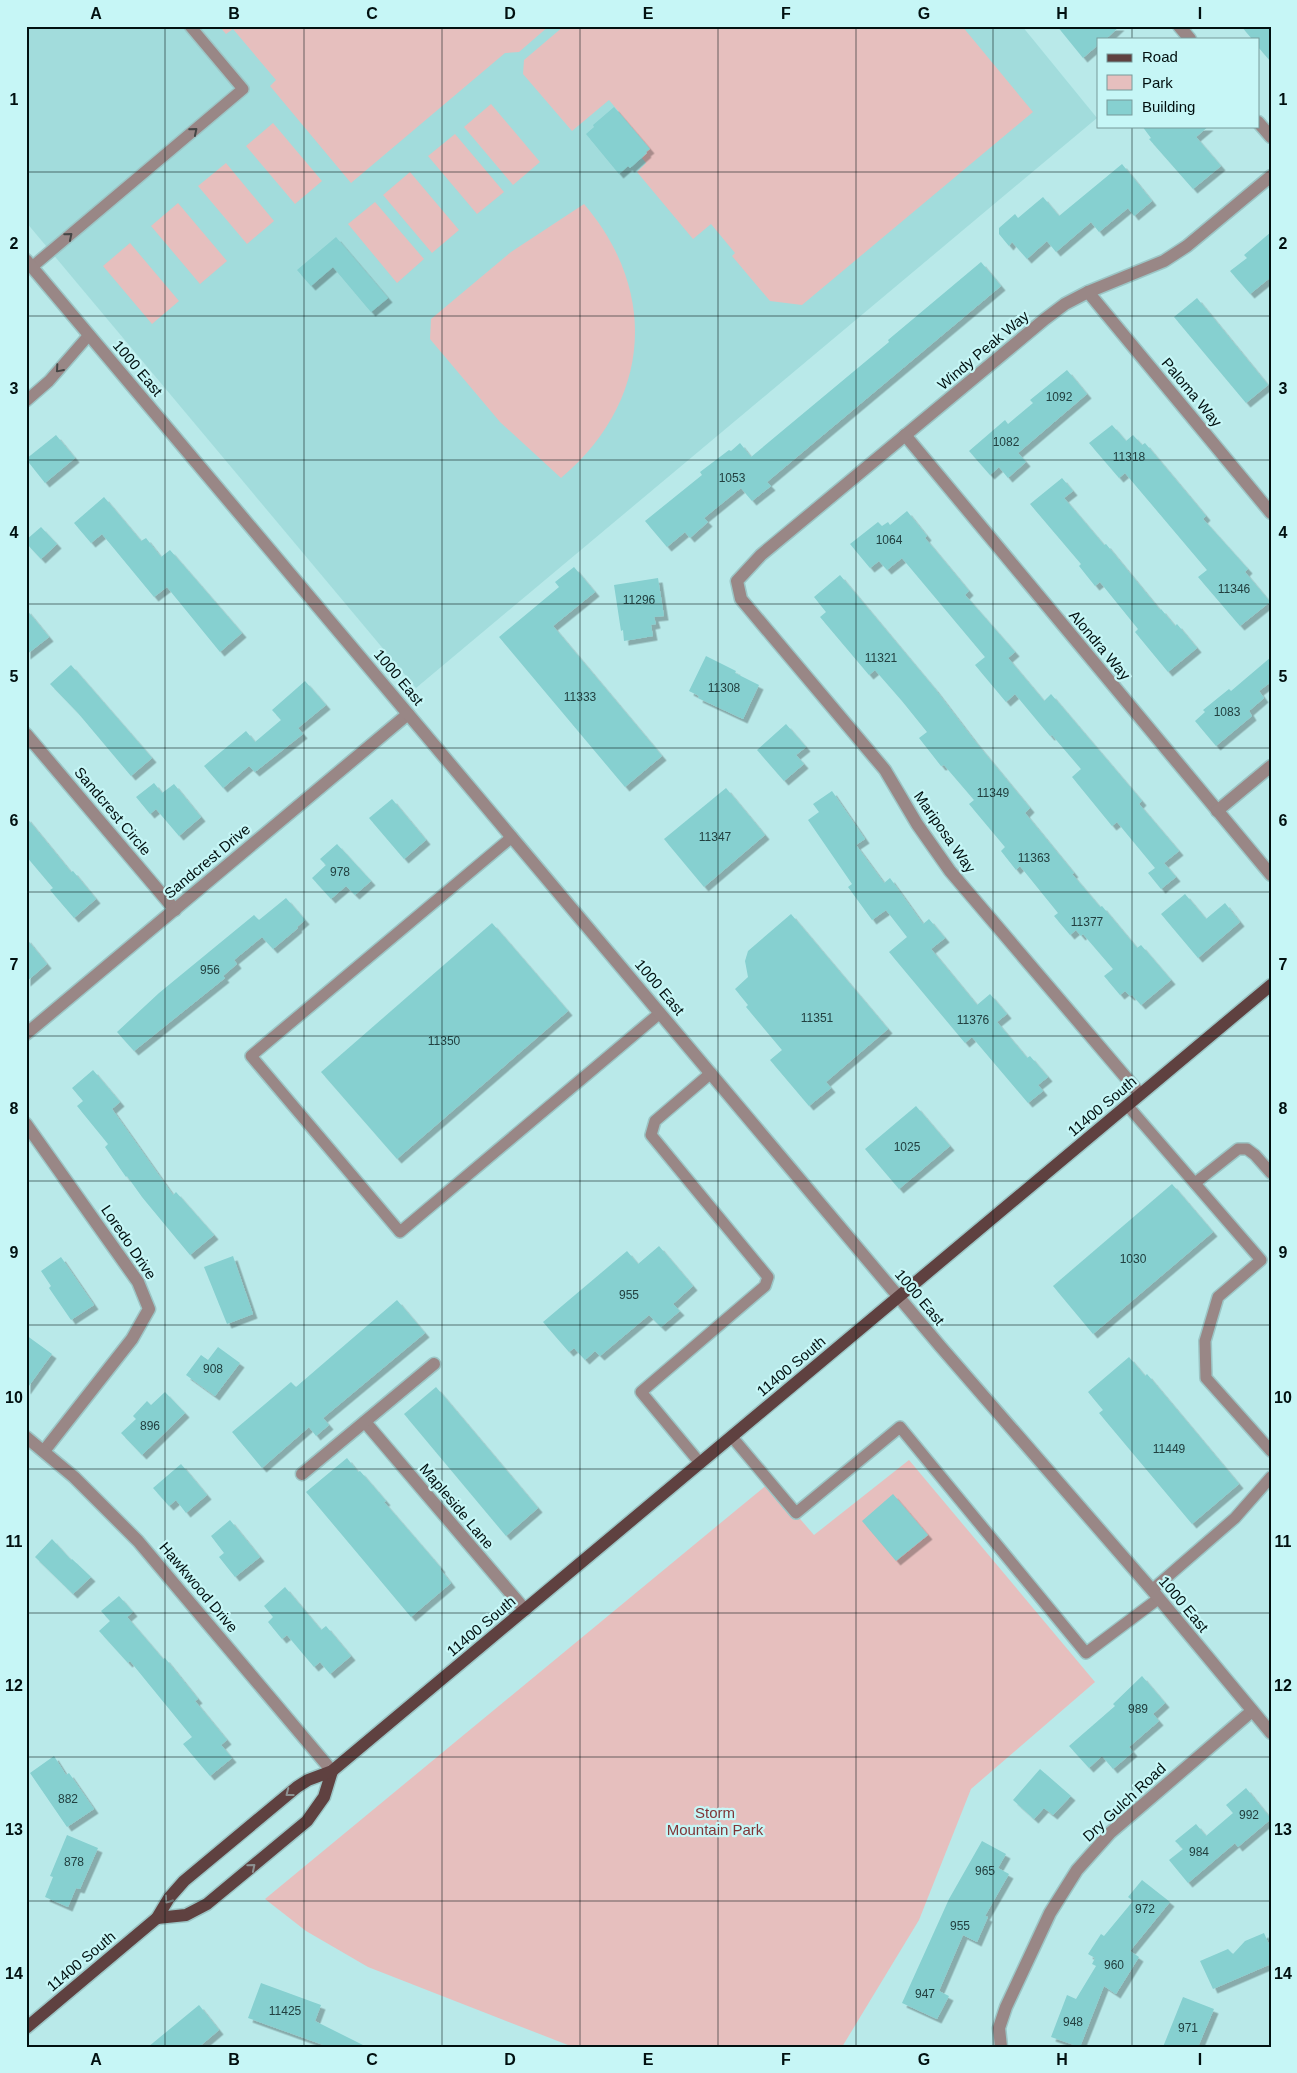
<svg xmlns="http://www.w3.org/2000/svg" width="1297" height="2073" viewBox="0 0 1297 2073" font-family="Helvetica,sans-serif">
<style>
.built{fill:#a2dcdc}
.green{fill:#e6bfbe}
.building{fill:#86d0d0;filter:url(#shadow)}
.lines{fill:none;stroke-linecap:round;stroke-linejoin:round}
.service-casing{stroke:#9cc6c6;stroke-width:14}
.minor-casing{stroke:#9cc6c6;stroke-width:15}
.tertiary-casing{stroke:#9cc6c6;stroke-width:15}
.primary-casing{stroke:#9cc6c6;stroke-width:15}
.service{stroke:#998786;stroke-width:11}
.minor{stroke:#998786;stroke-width:12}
.tertiary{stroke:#998786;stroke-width:12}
.primary{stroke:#5f4140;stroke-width:12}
.oneway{stroke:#454645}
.oneway2{stroke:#8d9292}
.grid{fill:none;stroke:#011010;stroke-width:1;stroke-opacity:0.55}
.labels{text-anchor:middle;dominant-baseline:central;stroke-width:4.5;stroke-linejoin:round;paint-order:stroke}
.number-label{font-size:12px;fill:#224040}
.street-label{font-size:15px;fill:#011010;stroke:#c6f6f6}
.park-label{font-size:15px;fill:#803537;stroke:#c6f6f6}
.neatline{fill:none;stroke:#011010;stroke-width:2}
.grid-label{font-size:16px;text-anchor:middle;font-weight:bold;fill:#011010}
</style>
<defs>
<filter id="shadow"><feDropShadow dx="4.5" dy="4.5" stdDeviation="0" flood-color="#0004"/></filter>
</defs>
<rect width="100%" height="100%" fill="#b9e9e9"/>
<polygon class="built" points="26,26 1022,26 1097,118 416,688 26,222"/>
<g class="green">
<polygon points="219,26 549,26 519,52 505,53 351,183 270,86 276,80 233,29 226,34"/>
<polygon points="564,26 962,26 1033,112 802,305 770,301 732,256 735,253 711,224 693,239 637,172 646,163 642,158 649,148 609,100 572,131 523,74 524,60"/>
<polygon points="491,104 540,162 513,185 464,127"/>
<polygon points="273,123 322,181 295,204 246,146"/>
<polygon points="455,134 504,192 477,214 428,156"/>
<polygon points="226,163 274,221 247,244 198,186"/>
<polygon points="410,172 459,230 432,253 383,195"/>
<polygon points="375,202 424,259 397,283 348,224"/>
<polygon points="178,203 227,261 200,284 151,226"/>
<path d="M584,204c76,89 66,199 -23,274l-61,-56 -70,-83 1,-20 80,-67z"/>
<polygon points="130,243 179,301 152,324 103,266"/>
<polygon points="909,1460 1095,1682 971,1789 919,1920 842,2047 573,2047 368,1967 306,1931 265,1899 769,1483 814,1535"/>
</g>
<g class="building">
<polygon points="1057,26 1120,26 1106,39 1098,39 1098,45 1083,58"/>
<polygon points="1241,26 1271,26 1271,62 1258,47 1258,39 1252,39"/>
<polygon points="614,107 650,149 646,152 647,153 630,168 628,166 619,174 586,134 594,127 593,125"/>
<polygon points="1142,126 1209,126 1196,137 1221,166 1193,189 1149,139 1151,138"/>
<polygon points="1122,164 1152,201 1134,216 1128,208 1099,232 1091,222 1056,252 1047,241 1027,259 1012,242 1009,246 999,234 999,228 1015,214 1018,218 1043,197 1059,216"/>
<polygon points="1271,232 1271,277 1250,294 1230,271 1247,258 1244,255"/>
<polygon points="336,237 388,298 371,312 333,267 311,286 297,270"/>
<polygon points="981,262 1001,286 767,482 771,486 752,501 741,488 704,518 708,522 690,538 685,532 667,547 645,521 702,475 700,472 729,450 731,451 740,443 751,457 889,342 888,340"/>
<polygon points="1197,298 1268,385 1246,403 1174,317"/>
<polygon points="1067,370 1087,394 1018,453 1026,462 1008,478 999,467 990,475 969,451 1005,420 1008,424 1033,403 1030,400"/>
<polygon points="1112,425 1126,441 1133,435 1142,445 1145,443 1206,516 1203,519 1248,569 1245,572 1270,602 1240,626 1198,577 1207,570 1125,473 1119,478 1089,443"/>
<polygon points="56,435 75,458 45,483 26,459"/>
<polygon points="1062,478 1073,491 1064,498 1104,545 1106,544 1160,610 1161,609 1175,626 1177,624 1197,648 1168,672 1135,632 1138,629 1100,582 1095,586 1079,566 1081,564 1030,504"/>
<polygon points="104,497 141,541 146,538 161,557 170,550 242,633 220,652 167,587 154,597 102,534 91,543 74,523"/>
<polygon points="907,511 927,536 925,538 969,591 965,595 1015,652 1008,658 1044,701 1051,694 1142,801 1139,804 1179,851 1164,863 1176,877 1161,889 1148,873 1155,868 1117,822 1112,826 1072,777 1081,769 1052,735 1050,736 1015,694 1006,702 975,665 985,657 902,558 887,570 879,561 870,568 850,544 878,522 882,526 888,522 890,525"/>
<polygon points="41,527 57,544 41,559 26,543 26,540"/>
<polygon points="574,567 595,592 553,626 662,756 625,787 499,637 559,587 555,582"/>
<polygon points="840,575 935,689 974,740 1030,808 1025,813 1074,873 1072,874 1100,907 1102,906 1137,948 1141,945 1171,980 1141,1005 1132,995 1130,996 1125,991 1120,995 1104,976 1113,969 1083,934 1081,936 1076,930 1070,935 1054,916 1058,913 1020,866 1016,870 1001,851 1005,847 969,804 974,800 944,765 941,766 919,738 927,732 902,701 875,670 869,675 820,617 826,612 814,597"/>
<polygon points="658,578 664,616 654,617 656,624 651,625 653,636 624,641 623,630 621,631 614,585"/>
<polygon points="26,609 49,637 26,655"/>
<polygon points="706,656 736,671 735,673 759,685 743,719 698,698 699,696 689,691"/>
<polygon points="1271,657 1271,682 1259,691 1264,698 1249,711 1252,716 1216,746 1195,721 1205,712 1203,710 1229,689 1231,691"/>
<polygon points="71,665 152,758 131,776 78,713 50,684"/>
<polygon points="305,681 326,705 298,728 303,734 255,772 249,766 223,788 204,766 246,731 255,742 281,720 272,710"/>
<polygon points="786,724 806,747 796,755 804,764 784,781 757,750"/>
<polygon points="154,783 162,793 174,784 201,817 179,836 156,809 150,814 136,797"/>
<polygon points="726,788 765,835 704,887 664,839"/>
<polygon points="832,791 865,839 856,845 884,883 890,878 923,924 929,919 945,938 931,949 977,1005 990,994 1007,1014 997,1022 1027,1058 1030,1056 1048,1077 1038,1085 1043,1091 1028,1103 972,1037 965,1043 889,952 907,937 886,910 872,920 848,887 852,884 808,820 819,812 813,804"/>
<polygon points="392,799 426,840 404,859 369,818"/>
<polygon points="26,817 71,872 73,871 96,899 74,918 50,890 53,888 26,856"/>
<polygon points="337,844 371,881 355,895 346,886 331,899 312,878 326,865 320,859"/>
<polygon points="1185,894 1206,919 1225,903 1240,922 1198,958 1161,914"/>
<polygon points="286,898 305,920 297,927 298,928 273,949 262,937 234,960 237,964 223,976 225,978 134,1051 117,1032 159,993 254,915 259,920"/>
<polygon points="791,914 888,1029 826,1082 831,1088 809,1106 770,1060 782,1050 746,1007 748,1005 735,989 748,977 745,961 748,951"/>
<polygon points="492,923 568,1011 397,1159 321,1072"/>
<polygon points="26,938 47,964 26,982"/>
<polygon points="93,1070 120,1102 112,1109 173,1195 176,1192 214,1235 190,1255 142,1197 127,1176 126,1177 105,1147 108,1144 77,1106 83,1101 72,1088"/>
<polygon points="916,1106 950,1146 899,1189 865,1149"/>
<polygon points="1172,1184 1213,1232 1093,1334 1053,1286"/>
<polygon points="659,1246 693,1286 673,1304 680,1311 661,1327 649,1315 600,1356 595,1351 585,1360 574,1348 569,1352 543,1322 627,1251 638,1264"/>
<polygon points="233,1256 253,1314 227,1324 204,1267"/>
<polygon points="61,1257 94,1305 71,1320 49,1288 51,1286 41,1271"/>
<polygon points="397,1300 425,1333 323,1418 329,1425 316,1436 309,1427 262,1468 232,1432 291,1382 296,1387"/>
<polygon points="26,1335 52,1354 26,1390"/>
<polygon points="218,1347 240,1363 215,1396 186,1375 201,1355 208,1360"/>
<polygon points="1129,1357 1145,1376 1147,1374 1239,1484 1192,1524 1099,1413 1103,1410 1088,1392"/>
<polygon points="436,1387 538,1508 506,1536 404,1414"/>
<polygon points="165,1392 185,1413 142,1455 121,1433 136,1419 133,1416 147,1401 151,1405"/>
<polygon points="347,1458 358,1472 360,1471 386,1501 384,1502 441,1568 440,1569 451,1583 411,1617 306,1492"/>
<polygon points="181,1464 207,1495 186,1513 176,1500 169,1506 153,1488"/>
<polygon points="893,1494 928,1535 896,1561 862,1521"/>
<polygon points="230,1520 260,1557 235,1577 219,1557 224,1553 211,1536"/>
<polygon points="52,1539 71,1560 72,1559 91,1577 73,1594 35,1557"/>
<polygon points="285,1587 321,1630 326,1626 351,1656 330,1674 320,1662 314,1667 287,1635 282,1639 268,1622 273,1617 264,1606"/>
<polygon points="119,1596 133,1612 127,1617 163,1659 165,1658 198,1699 195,1701 227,1740 221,1745 232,1758 210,1776 183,1744 192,1737 130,1661 128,1663 99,1631 110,1621 101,1611"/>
<polygon points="1142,1676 1165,1703 1153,1714 1159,1721 1129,1747 1133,1752 1113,1769 1102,1756 1089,1768 1069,1746 1115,1706 1113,1704"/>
<polygon points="54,1756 66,1775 69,1773 94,1809 67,1827 30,1773"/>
<polygon points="1040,1769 1071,1796 1053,1815 1044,1808 1034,1819 1013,1800"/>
<polygon points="1246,1788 1271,1819 1238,1847 1235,1843 1188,1883 1169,1860 1183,1849 1175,1841 1196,1824 1206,1836 1233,1813 1226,1805"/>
<polygon points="67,1835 98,1848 80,1889 76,1888 68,1907 45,1897 53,1877 50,1876"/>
<polygon points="982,1841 1006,1854 998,1868 1009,1874 985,1916 988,1917 977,1942 963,1935 939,1991 949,1996 937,2019 902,2003 949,1899"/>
<polygon points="1142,1880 1170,1902 1130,1951 1139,1957 1116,1994 1104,1986 1080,2047 1051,2037 1067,1995 1076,1999 1096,1966 1092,1964 1095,1958 1088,1954 1101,1934 1104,1936 1133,1901 1128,1897"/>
<polygon points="1264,1933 1271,1949 1271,1964 1213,1989 1200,1961 1228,1949 1233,1954 1245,1941"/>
<polygon points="261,1983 321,2005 315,2021 367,2047 329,2047 248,2018"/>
<polygon points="1183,1997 1214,2009 1198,2047 1163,2047"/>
<polygon points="199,2005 219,2030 199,2047 148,2047"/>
</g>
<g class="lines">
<defs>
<g id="service">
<polyline points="32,267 243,89 190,26"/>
<polyline points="26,401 49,381 89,335"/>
<polyline points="512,837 251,1056 400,1232 660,1013"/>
<polyline points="1127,1105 1261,1260 1218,1297 1205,1341 1206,1378 1271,1451"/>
<polyline points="1195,1183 1238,1149 1247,1149 1255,1155 1271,1173"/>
<polyline points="732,1437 796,1513 900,1427 1086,1653 1158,1599"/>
<polyline points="700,1463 641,1392 765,1286 768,1277 651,1135 655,1121 711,1073"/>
<polyline points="1152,1590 1235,1518 1271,1477"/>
</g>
<g id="minor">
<polyline points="1179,26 1190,39"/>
<polyline points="1258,122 1271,137"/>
<polyline points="1088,292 1271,513"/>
<polyline points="905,435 1271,875"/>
<polyline points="26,734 175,910"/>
<polyline points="1217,811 1271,766"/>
<polyline points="26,1034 408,714"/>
<polyline points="1140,1094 950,871 917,824 885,770 741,599 737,581 761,555 1045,319 1065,304 1088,292 1164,261 1187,246 1271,176"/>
<polyline points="26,1124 138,1282 149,1309 132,1339 44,1451"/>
<polyline points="365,1422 525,1610"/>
<polyline points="26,1437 74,1477 138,1541 332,1771"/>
<polyline points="302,1474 434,1364"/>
<polyline points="1001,2047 999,2028 1006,2007 1050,1913 1077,1870 1110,1833 1252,1711"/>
</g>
<polyline id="tertiary" points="26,260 940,1346 1152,1590 1271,1733"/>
<g id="primary">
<polyline points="157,1918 186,1915 207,1904 307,1821 324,1797 332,1771"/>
<polyline points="26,2028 157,1918 169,1898 184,1881 297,1787 308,1780 332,1771 1271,985"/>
</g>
</defs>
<use href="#service" class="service-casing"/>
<use href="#minor" class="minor-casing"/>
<use href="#tertiary" class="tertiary-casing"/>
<use href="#primary" class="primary-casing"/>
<use href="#service" class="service"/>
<use href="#minor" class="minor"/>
<use href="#tertiary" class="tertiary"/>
<use href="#primary" class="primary"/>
</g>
<defs><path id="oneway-chevron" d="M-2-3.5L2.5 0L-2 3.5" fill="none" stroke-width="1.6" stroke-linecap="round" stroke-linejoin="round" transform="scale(1.25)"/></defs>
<g class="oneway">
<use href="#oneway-chevron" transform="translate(194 131) rotate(-40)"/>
<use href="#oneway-chevron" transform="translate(69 236) rotate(-40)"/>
<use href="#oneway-chevron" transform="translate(59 369) rotate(131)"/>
</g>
<g class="oneway2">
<use href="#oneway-chevron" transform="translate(289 1793) rotate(142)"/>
<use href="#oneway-chevron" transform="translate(252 1867) rotate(-40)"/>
<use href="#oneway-chevron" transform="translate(168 1900) rotate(125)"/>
</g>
<path class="grid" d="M165,26v2021M304,26v2021M442,26v2021M580,26v2021M718,26v2021M856,26v2021M993,26v2021M1132,26v13M1132,126v1921M26,172h1245M26,316h1245M26,460h1245M26,604h1245M26,748h1245M26,892h1245M26,1036h1245M26,1181h1245M26,1325h1245M26,1469h1245M26,1613h1245M26,1757h1245M26,1901h1245"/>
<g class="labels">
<g class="number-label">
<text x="1059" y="397">1092</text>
<text x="1006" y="442">1082</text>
<text x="1129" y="457">11318</text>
<text x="732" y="478">1053</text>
<text x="889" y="540">1064</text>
<text x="1234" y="589">11346</text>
<text x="639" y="600">11296</text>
<text x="881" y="658">11321</text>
<text x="724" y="688">11308</text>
<text x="580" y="697">11333</text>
<text x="1227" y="712">1083</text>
<text x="993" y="793">11349</text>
<text x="715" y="837">11347</text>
<text x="1034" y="858">11363</text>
<text x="340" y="872">978</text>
<text x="1087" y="922">11377</text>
<text x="210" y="970">956</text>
<text x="817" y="1018">11351</text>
<text x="973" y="1020">11376</text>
<text x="444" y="1041">11350</text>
<text x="907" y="1147">1025</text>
<text x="1133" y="1259">1030</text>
<text x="629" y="1295">955</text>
<text x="213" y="1369">908</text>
<text x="150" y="1426">896</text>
<text x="1169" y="1449">11449</text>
<text x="1138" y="1709">989</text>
<text x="68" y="1799">882</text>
<text x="1249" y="1815">992</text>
<text x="1199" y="1852">984</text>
<text x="74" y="1862">878</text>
<text x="985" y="1871">965</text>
<text x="1145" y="1909">972</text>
<text x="960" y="1926">955</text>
<text x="1114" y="1965">960</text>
<text x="925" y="1994">947</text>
<text x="285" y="2011">11425</text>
<text x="1073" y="2022">948</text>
<text x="1188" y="2028">971</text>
</g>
<g class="street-label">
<text transform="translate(983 350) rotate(-40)">Windy Peak Way</text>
<text transform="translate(138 368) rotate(50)">1000 East</text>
<text transform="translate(1192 392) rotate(50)">Paloma Way</text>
<text transform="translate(1100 645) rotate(50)">Alondra Way</text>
<text transform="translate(399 677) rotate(50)">1000 East</text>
<text transform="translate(113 811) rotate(50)">Sandcrest Circle</text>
<text transform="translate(945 832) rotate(55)">Mariposa Way</text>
<text transform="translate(207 861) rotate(-40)">Sandcrest Drive</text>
<text transform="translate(660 987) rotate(50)">1000 East</text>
<text transform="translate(1102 1106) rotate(-40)">11400 South</text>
<text transform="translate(129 1242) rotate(56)">Loredo Drive</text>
<text transform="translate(920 1297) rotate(50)">1000 East</text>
<text transform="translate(791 1366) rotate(-40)">11400 South</text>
<text transform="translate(457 1506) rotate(50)">Mapleside Lane</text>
<text transform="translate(199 1587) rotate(50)">Hawkwood Drive</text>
<text transform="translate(1184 1604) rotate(50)">1000 East</text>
<text transform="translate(481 1626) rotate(-40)">11400 South</text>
<text transform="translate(1124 1802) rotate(-43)">Dry Gulch Road</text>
<text transform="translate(81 1961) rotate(-40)">11400 South</text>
</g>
<g class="park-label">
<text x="715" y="1812">Storm<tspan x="715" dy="17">Mountain Park</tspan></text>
</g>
</g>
<rect width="1297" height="2073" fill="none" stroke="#c6f6f6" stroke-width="55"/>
<rect x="1097" y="38" width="162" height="90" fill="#c6f6f6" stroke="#779a9a"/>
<rect x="1107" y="54" width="25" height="8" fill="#5f4140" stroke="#779a9a"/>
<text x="1142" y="62" font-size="15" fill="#011010">Road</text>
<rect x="1107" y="75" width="25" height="15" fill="#e6bfbe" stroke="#779a9a"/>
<text x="1142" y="88" font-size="15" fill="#011010">Park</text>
<rect x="1107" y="100" width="25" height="15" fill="#86d0d0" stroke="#779a9a"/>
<text x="1142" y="112" font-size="15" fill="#011010">Building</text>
<rect x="28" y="28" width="1242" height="2018" class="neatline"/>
<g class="grid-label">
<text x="96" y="19">A</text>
<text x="234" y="19">B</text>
<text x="372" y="19">C</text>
<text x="510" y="19">D</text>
<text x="648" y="19">E</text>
<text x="786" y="19">F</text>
<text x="924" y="19">G</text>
<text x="1062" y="19">H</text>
<text x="1200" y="19">I</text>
<text x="14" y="105">1</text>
<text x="1283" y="105">1</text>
<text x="14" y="249">2</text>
<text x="1283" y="249">2</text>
<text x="14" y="394">3</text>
<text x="1283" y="394">3</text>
<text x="14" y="538">4</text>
<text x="1283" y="538">4</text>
<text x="14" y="682">5</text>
<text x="1283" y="682">5</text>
<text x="14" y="826">6</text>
<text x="1283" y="826">6</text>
<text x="14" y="970">7</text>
<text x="1283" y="970">7</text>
<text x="14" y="1114">8</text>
<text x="1283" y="1114">8</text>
<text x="14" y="1258">9</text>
<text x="1283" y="1258">9</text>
<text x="14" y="1403">10</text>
<text x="1283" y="1403">10</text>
<text x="14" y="1547">11</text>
<text x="1283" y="1547">11</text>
<text x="14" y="1691">12</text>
<text x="1283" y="1691">12</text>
<text x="14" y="1835">13</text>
<text x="1283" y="1835">13</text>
<text x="14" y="1979">14</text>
<text x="1283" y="1979">14</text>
<text x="96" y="2065">A</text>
<text x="234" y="2065">B</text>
<text x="372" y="2065">C</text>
<text x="510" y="2065">D</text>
<text x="648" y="2065">E</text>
<text x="786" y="2065">F</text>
<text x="924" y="2065">G</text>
<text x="1062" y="2065">H</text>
<text x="1200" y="2065">I</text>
</g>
</svg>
